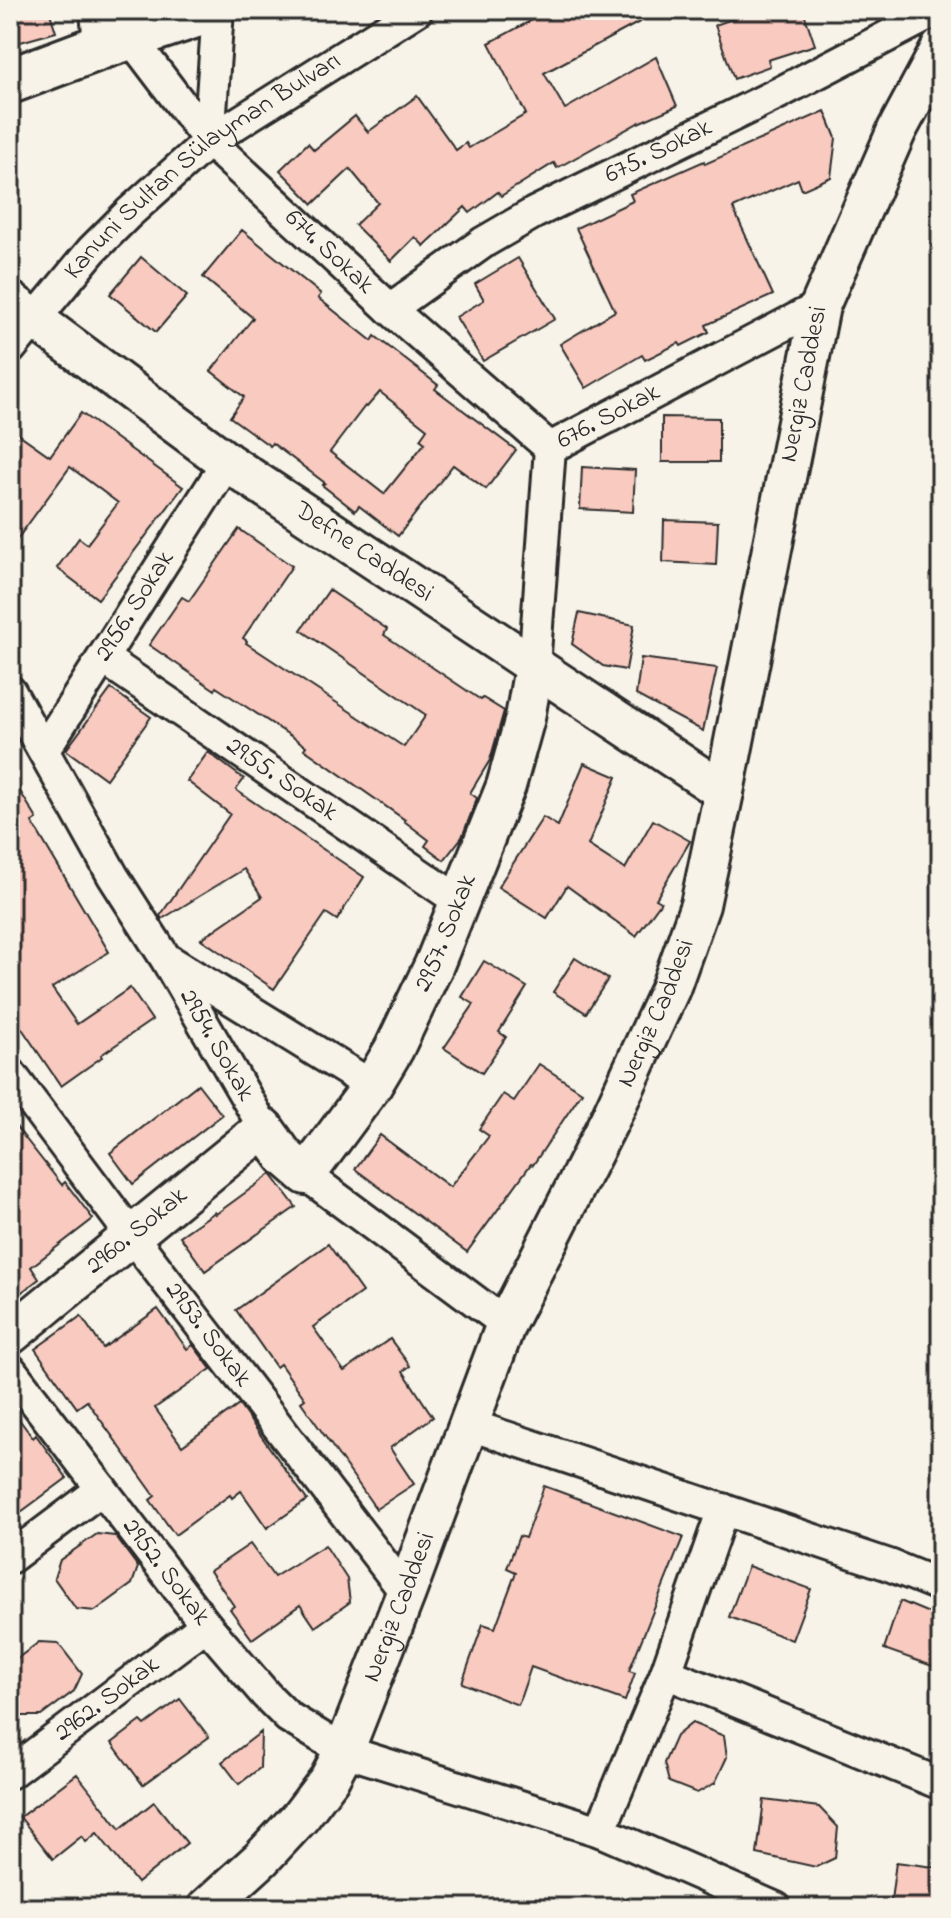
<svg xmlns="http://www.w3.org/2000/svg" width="951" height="1918" viewBox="0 0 951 1918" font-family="'Indie Flower',sans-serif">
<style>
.building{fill:#f9cabf;stroke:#2b2b2b;stroke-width:2;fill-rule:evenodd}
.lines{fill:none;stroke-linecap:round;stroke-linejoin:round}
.minor-casing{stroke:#2b2b2b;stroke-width:36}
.tertiary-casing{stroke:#2b2b2b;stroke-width:44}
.secondary-casing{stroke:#2b2b2b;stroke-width:50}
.minor{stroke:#f7f3e8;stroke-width:30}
.tertiary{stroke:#f7f3e8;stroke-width:38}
.secondary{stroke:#f7f3e8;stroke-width:44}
.labels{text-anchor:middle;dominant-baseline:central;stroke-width:8;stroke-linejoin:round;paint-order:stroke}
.street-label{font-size:26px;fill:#2b2b2b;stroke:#f7f3e8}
</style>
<rect width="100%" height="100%" fill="#f7f3e8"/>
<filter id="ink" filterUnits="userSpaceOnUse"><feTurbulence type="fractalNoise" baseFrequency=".0125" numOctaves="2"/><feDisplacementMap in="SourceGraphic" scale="16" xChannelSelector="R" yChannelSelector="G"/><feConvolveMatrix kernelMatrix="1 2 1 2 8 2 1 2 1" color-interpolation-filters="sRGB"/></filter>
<g filter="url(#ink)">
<g class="building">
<polygon points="10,10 49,10 56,32 10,45"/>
<polygon points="551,10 662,10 544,73 565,109 656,57 677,106 638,123 557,168 554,163 501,196 498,192 470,213 465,207 424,246 415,237 391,261 355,225 378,203 350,169 313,204 280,170 308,143 314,150 355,116 368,132 417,96 456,150 466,143 469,148 526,114 489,43"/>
<polygon points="758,10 803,10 815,45 768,60 770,66 734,79 715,25"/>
<polygon points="825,111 836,138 831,177 802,190 798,179 733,208 773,295 706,325 709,332 681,346 679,343 645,360 642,355 586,388 560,344 615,311 576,228 633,201 630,194 704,161 705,164"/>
<path d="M242,230l79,64 -3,4 54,43 3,-5 63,49 -3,4 81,61 -30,39 -33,-24 -55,71 -39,-30 -4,5 -33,-26 3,-2 -53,-40 -2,3 -40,-29 14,-20 -33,-26 42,-53 -50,-41zM380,392l47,37 -7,10 5,4 -41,51 -54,-42 35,-46 2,1z"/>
<polygon points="141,257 187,296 156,332 110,294"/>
<polygon points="518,258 555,319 483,361 456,317 484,300 475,284"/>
<polygon points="81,413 183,487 98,599 57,568 79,538 87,544 118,503 70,467 10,549 10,428 50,456"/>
<polygon points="662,417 719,418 719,462 662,462"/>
<polygon points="582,467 635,470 633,512 580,509"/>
<polygon points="664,520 718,522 716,565 663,562"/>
<polygon points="239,529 292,566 243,638 247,641 246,643 404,747 426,715 301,630 329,590 387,629 384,635 481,700 483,698 504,711 490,760 470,793 477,798 462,837 444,860 425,846 429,840 404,821 405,820 304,749 306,746 216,687 215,690 149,645 182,597 189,601"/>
<polygon points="579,613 634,625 626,670 603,666 572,644"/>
<polygon points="641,658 717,668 703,731 636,695"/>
<polygon points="111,689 151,717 106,779 66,750"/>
<polygon points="208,752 244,779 236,790 364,877 337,920 326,913 274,989 201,939 262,897 244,869 162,919 160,916 230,814 187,781"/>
<polygon points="584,763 617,777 588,845 625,869 653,820 690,841 656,899 661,902 636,936 567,886 547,918 498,887 543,817 558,826"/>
<polygon points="10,775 37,819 32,822 109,952 52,988 77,1024 130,988 152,1020 101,1055 102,1057 61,1086 10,1011"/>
<polygon points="575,958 608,979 586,1013 553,992"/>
<polygon points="484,961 527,987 499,1032 506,1037 482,1073 444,1048 474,1004 462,997"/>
<polygon points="539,1064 582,1092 533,1165 531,1164 467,1252 355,1169 380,1135 450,1187 489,1136 479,1129 503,1094 514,1101"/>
<polygon points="198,1084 222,1115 133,1184 110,1153"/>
<polygon points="10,1119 62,1185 65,1182 93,1219 31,1267 39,1279 10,1301"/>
<polygon points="271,1174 296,1207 205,1271 180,1236 215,1212 216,1214"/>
<polygon points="328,1244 362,1292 313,1327 344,1371 390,1339 410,1366 403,1371 433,1417 390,1448 414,1484 376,1509 301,1402 305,1399 280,1364 276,1367 236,1310"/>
<polygon points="158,1309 187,1349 193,1345 211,1369 155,1408 182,1446 239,1405 307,1500 267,1528 241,1491 232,1498 230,1495 175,1535 150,1500 155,1496 87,1401 77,1408 35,1349 81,1316 103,1348"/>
<polygon points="10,1407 33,1438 36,1435 67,1478 10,1520"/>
<polygon points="544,1486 683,1537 629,1671 635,1673 625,1701 531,1667 518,1705 462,1683 483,1624 495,1628 516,1572 507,1568 519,1536 525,1538"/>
<polygon points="97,1534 115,1536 138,1567 132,1584 95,1611 76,1609 54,1578 60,1560"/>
<polygon points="250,1544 274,1577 325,1545 347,1579 350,1602 315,1627 300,1605 252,1639 230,1609 234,1606 210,1571"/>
<polygon points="748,1566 811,1589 792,1640 729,1617"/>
<polygon points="900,1601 941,1618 941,1669 884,1649"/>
<polygon points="39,1642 58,1643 82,1674 74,1691 41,1716 20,1716 10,1701 10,1664"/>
<polygon points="180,1699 209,1737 143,1785 112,1743 141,1721 145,1725"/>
<polygon points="692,1723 724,1736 727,1757 715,1783 697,1793 669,1782 664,1763 676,1736"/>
<polygon points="261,1732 260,1768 239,1784 222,1762"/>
<polygon points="77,1774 120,1829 154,1802 187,1843 137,1883 97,1833 86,1842 82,1836 53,1859 20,1817"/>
<polygon points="764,1800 819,1807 838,1827 835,1858 816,1867 757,1854"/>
<polygon points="896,1862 941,1868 941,1908 890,1908"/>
</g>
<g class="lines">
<defs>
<g id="minor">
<path id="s1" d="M130,37l79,104 181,168 160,139"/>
<polyline points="209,141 218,10"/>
<path id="s2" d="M390,309l94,-67 50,-29 245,-120 159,-83"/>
<path id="s3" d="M10,349l82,-99 37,-37 80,-72 208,-131"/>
<path id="s4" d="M103,658l356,243"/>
<path id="s5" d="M534,667l16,-219 270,-142"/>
<path id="s6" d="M10,691l103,185 53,83 98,169"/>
<path id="s7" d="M44,750l183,-288"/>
<polyline points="170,961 372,1086"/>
<path id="s8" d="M10,1073l121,162 275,358"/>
<polyline points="306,1175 506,1324"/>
<path id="s9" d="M10,1369l196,256 60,70 22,22 56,34 256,80 66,-158 57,-164"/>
<polyline points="470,1425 889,1565 941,1586"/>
<polyline points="10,1558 102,1489"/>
<polyline points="666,1673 941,1784"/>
<path id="s10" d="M10,1773l196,-148"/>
<polyline points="600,1831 776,1908"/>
</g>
<g id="tertiary">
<polyline points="100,10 103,46"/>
<path id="s11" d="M10,301l217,161 497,330"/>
<path id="s12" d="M10,1335l254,-207 20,28 22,19 66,-89 22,-37 40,-84 72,-179 19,-68 9,-51"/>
<path id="s13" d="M207,1908l54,-49 40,-43 28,-37 15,-28 62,-158 100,-269 104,-205 60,-130 30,-84 24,-113 96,-486 77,-176 44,-82"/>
</g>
<polyline id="secondary" points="10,81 103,46 211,10"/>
</defs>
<use href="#minor" class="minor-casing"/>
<use href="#tertiary" class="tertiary-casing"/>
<use href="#secondary" class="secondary-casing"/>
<use href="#minor" class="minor"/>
<use href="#tertiary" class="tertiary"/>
<use href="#secondary" class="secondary"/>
</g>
</g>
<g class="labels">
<g class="street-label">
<text stroke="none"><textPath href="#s2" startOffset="312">675. Sokak</textPath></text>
<text stroke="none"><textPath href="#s3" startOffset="268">Kanuni Sultan Sülayman Bulvarı</textPath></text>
<text stroke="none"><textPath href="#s1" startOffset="294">674. Sokak</textPath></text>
<text stroke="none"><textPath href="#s13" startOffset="1660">Nergiz Caddesi</textPath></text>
<text stroke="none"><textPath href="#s5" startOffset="286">676. Sokak</textPath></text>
<text stroke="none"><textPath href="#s11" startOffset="434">Defne Caddesi</textPath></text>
<text stroke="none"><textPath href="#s7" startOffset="170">2956. Sokak</textPath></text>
<text stroke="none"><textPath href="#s4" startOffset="216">2955. Sokak</textPath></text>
<text stroke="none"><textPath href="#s12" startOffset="672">2957. Sokak</textPath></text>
<text stroke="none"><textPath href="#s13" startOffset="1012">Nergiz Caddesi</textPath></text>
<text stroke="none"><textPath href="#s6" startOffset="410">2954. Sokak</textPath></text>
<text stroke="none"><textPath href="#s12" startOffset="164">2960. Sokak</textPath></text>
<text stroke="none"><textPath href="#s8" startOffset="328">2953. Sokak</textPath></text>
<text stroke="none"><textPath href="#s9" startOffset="256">2952. Sokak</textPath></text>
<text stroke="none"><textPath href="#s13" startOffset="364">Nergiz Caddesi</textPath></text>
<text stroke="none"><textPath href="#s10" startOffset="122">2962. Sokak</textPath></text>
</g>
</g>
<rect width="951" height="1918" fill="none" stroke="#f7f3e8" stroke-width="40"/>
<rect x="20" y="20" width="911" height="1878" fill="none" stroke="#2b2b2b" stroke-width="3" filter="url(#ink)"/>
</svg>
